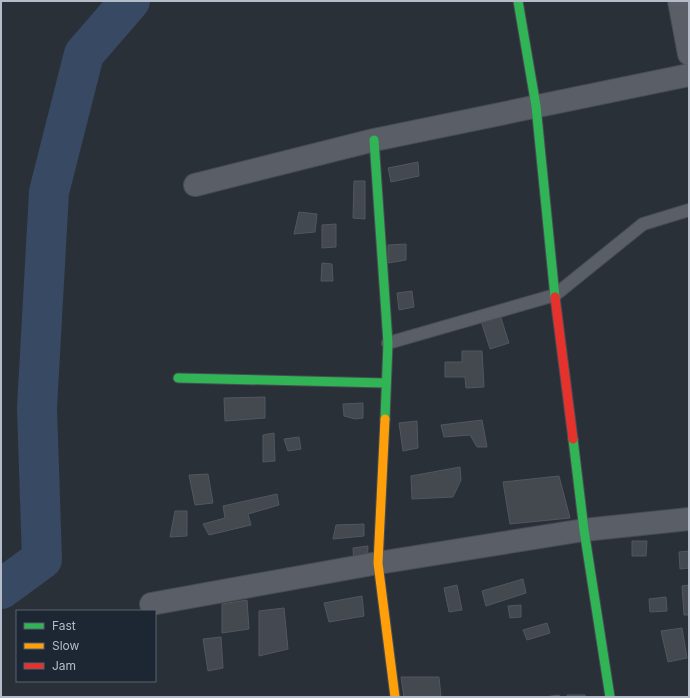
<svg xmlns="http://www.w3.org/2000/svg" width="690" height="698" viewBox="0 0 690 698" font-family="Inter,sans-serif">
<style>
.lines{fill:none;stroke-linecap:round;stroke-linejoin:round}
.river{stroke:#384963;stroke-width:40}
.building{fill:#444950;stroke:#52575f}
.lane-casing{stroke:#484c53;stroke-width:14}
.street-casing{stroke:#484c53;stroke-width:24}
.fast-casing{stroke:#484c53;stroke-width:11}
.slow-casing{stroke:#484c53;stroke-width:11}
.jam-casing{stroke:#484c53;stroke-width:11}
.lane{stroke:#5a5e66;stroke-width:12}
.street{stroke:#5a5e66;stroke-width:22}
.fast{stroke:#30b455;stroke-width:9}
.slow{stroke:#ff9f0a;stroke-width:9}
.jam{stroke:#e5322d;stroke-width:9}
</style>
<rect width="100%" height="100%" fill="#2a3038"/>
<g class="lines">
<polyline class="river" points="1,589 42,559 37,408 49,192 84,54 130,1"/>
</g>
<g class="building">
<polygon points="418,162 419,176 391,182 388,168"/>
<polygon points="354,181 365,181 365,219 353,218"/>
<polygon points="299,212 317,214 315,232 294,234"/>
<polygon points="336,224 336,247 322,248 322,225"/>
<polygon points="406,244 406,260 388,263 388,245"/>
<polygon points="322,263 332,264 333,281 321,281"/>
<polygon points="412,291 414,307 399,310 397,293"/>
<polygon points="500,315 509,343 490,349 481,321"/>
<polygon points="462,351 482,351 484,387 466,388 465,377 445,377 445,362 462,362"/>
<polygon points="265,397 265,418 225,421 224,398"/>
<polygon points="363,403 363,418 355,419 344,416 343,404"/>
<polygon points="482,420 487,447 477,447 470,435 444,437 441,425"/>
<polygon points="417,421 418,448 403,451 399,423"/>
<polygon points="274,433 275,461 263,462 263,435"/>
<polygon points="299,437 301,449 288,451 284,439"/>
<polygon points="460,467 461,480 453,497 412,499 411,476"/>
<polygon points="208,474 213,503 195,505 189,475"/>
<polygon points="559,476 570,518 510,524 503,482"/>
<polygon points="277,494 279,505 248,514 251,525 209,535 203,524 225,518 223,506"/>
<polygon points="175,511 187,511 187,536 170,537"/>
<polygon points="364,524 364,536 333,539 336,525"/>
<polygon points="632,541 647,541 646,556 632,556"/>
<polygon points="368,546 367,563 354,565 353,548"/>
<polygon points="689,551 689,568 680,569 679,552"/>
<polygon points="523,579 526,593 486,606 482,591"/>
<polygon points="457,585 462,610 449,612 444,588"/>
<polygon points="689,585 689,615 684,615 682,586"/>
<polygon points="362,596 364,616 329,622 324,603"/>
<polygon points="666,597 667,611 650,612 649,599"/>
<polygon points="247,600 249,629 222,633 222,604"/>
<polygon points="521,605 521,617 510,618 508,606"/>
<polygon points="284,608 288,649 259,656 259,611"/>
<polygon points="547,623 550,633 527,640 523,630"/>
<polygon points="682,628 687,658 668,662 661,631"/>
<polygon points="221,637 223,668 208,671 203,639"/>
<polygon points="401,677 439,677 441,697 404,697"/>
<polygon points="559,695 560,697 544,697"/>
<polygon points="567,695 585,695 585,697 568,697"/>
</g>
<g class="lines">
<defs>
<polyline id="lane" points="388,343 555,295 643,224 689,210"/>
<g id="street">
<polyline points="679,1 689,54"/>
<polyline points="195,185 374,140 689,75"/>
<polyline points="151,604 378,563 584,530 689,519"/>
</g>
<g id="fast">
<polyline points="518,1 536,106 555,297"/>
<polyline points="374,140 388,343 385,419"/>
<polyline points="178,378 386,383"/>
<polyline points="573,439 584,530 610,697"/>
</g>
<polyline id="slow" points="385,419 378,563 395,697"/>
<polyline id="jam" points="555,297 573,439"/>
</defs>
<use href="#lane" class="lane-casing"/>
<use href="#street" class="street-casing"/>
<use href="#fast" class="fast-casing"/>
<use href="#slow" class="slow-casing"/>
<use href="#jam" class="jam-casing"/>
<use href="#lane" class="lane"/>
<use href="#street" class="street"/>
<use href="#fast" class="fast"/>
<use href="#slow" class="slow"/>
<use href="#jam" class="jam"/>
</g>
<rect width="690" height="698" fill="none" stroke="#b4bcc9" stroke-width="4"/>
<rect x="16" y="610" width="140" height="72" fill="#1d2633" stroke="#59626f"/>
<rect x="24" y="623" width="20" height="6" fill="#30b455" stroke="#59626f"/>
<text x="52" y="630" font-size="12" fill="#b4bcc9">Fast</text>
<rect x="24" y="643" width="20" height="6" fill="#ff9f0a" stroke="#59626f"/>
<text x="52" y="650" font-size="12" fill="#b4bcc9">Slow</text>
<rect x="24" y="663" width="20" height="6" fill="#e5322d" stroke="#59626f"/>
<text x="52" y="670" font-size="12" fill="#b4bcc9">Jam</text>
</svg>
